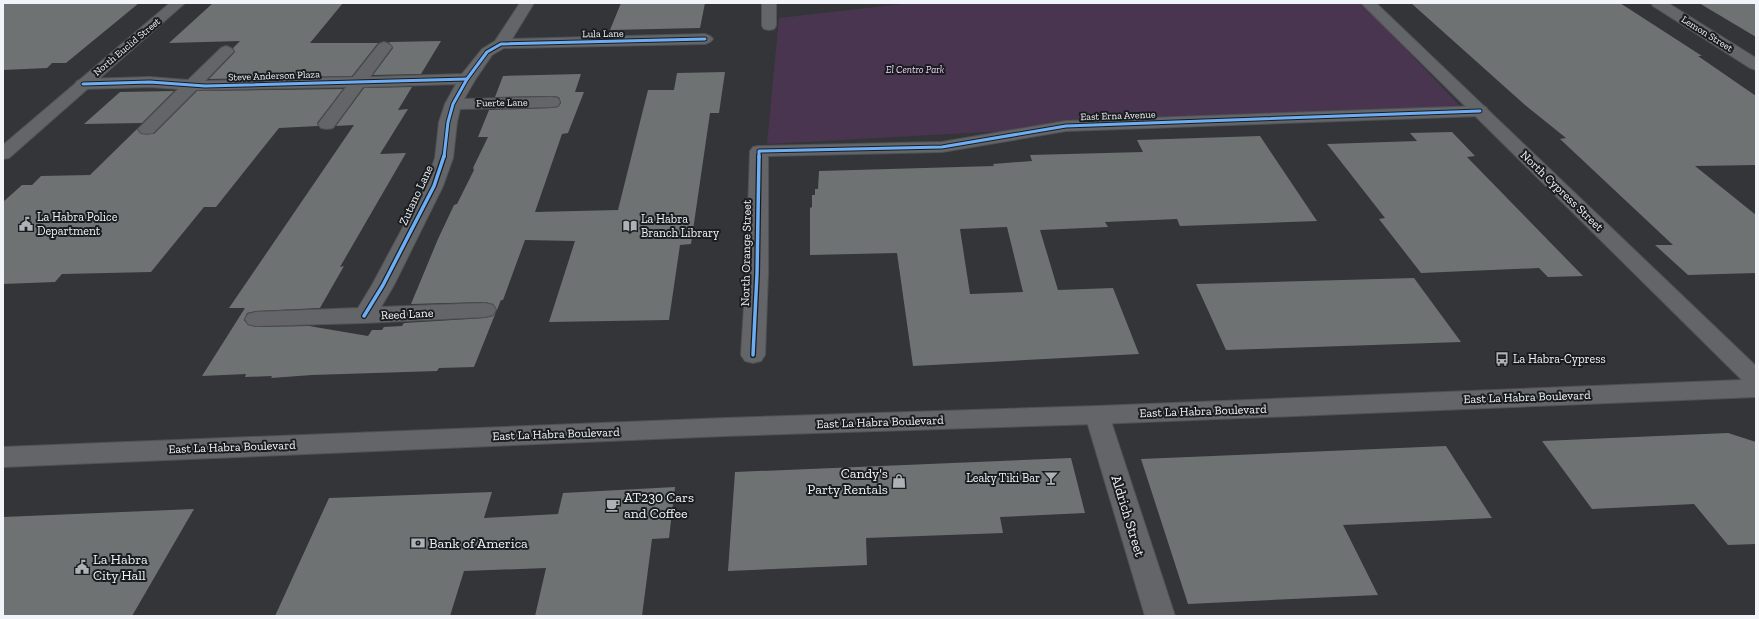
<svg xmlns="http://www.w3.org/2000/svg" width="1759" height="619" viewBox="0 0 1759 619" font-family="'Zilla Slab',serif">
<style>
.green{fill:#49354f}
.building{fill:#6f7273;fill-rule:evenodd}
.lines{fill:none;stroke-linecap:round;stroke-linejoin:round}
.street-casing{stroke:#4f5153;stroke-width:2}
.secondary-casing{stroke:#4f5153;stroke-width:2}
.street{fill:#636568;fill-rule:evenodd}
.secondary{fill:#636568;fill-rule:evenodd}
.cycleway-far1-casing{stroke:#1a1d1f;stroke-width:5}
.cycleway-casing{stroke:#1a1d1f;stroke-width:6}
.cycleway-far1{stroke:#6dadf4;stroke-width:3}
.cycleway{stroke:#6dadf4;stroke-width:3.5}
.labels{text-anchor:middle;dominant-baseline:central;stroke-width:4;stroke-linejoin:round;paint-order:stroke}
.far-street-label{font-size:10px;fill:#f1f4f8;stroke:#1a1d1f}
.far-park-label{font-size:10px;font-style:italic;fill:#efccfa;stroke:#1a1d1f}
.street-label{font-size:12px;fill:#f1f4f8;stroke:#1a1d1f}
.poi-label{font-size:12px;fill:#f1f4f8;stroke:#1a1d1f;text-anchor:start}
.near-poi-label{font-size:14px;fill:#f1f4f8;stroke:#1a1d1f;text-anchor:start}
.near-street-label{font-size:14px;fill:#f1f4f8;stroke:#1a1d1f}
</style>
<rect width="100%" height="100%" fill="#333538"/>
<polygon class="green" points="911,3 1362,3 1460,106 767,144 779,18"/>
<g class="building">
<polygon points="3,3 139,3 66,63 52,63 47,68 3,70"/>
<polygon points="213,3 343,3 310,43 378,43 352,76 209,79 235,52 233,48 240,41 169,43"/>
<polygon points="621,3 705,3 700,28 610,30"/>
<polygon points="1411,3 1620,3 1702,56 1698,56 1756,96 1756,165 1695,166 1756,215 1756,273 1688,275 1655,245 1673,245 1560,139 1566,138 1525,105"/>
<polygon points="1699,3 1756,3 1756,37"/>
<polygon points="441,41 421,74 373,75 393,48 389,42"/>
<polygon points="725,72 719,113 710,113 691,244 680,245 669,320 549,322 575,241 525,240 503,300 501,300 497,310 493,304 485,302 411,304 438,239 454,205 457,204 474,170 473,168 488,137 478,137 489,110 552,108 558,107 561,103 559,97 552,96 495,97 503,76 581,74 575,92 584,92 568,133 562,134 535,212 618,210 648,90 674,90 677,73"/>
<polygon points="412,87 398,110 408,109 380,154 406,153 340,267 344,266 320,308 256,311 247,313 244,320 248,325 256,327 309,326 368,336 372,330 382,330 384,327 402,326 404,323 485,318 493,316 496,312 474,367 439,368 437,371 312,375 271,378 272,376 245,377 246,374 202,376 245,308 229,308 354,125 336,126 364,88"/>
<polygon points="343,89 317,123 318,126 279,128 216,207 204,207 151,272 62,274 55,282 3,284 3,202 22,185 32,185 41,176 90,175 137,129 141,134 154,134 197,91"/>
<polygon points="174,91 142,123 84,124 120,92"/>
<polygon points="1452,132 1475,156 1467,157 1583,276 1548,277 1539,268 1421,273 1379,219 1385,218 1327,144 1417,141 1410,133"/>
<path d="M1260,136l57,85 -137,5 -3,-7 -72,3 3,5 -68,3 18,60 55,-2 26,66 -226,12 -16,-113 -87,2v-47l2,-1v-12h3v-6h3l1,-18 175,-5 -1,-2 39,-3 -2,-6 113,-3 -6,-12zM1007,227l16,65 -53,2 -10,-65z"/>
<polygon points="1414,278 1461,342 1226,350 1196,284"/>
<polygon points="1728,433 1756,442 1756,544 1728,545 1694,504 1592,509 1542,441"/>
<polygon points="1446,446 1492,518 1343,525 1378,595 1188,604 1141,459"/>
<polygon points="1071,458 1085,513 1000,517 1003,533 866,538 867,565 728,571 735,472"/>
<polygon points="675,487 669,538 652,539 642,616 535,616 546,568 464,571 450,616 275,616 329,498 492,492 484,518 558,514 563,493"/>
<polygon points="194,509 132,616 3,616 3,517"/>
</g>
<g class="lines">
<defs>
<g id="street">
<polygon points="520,3 534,3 512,39 705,34 710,36 713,39 710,42 705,44 504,48 492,55 475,80 464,99 552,97 558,98 560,102 558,106 552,107 460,109 457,122 453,158 443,186 394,285 381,307 485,303 493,305 496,310 493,315 485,317 364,323 256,326 248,324 245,319 248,314 256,312 358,308 372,285 425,186 435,158 439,122 445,104 456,84 363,87 333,128 327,129 321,128 318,124 346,87 196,90 153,133 147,134 141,133 138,129 178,89 150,87 83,89 77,87 75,84 77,81 83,79 150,77 188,80 221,48 226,46 231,48 234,51 205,81 353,77 379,44 384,42 389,44 392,47 370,77 462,74 482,49 495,41"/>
<polygon points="762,3 776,3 776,26 774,29 769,30 764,29 762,26"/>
<polygon points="1651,3 1668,3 1756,58 1756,70 1750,68 1653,6"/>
<polygon points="1480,106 1486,107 1488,111 1486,115 1480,116 1066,131 942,152 768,156 768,274 765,355 761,361 753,363 745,361 741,355 746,274 750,151 753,147 759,146 942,142 1066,121"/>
<polygon points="1097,406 1106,409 1109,415 1175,616 1145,616 1085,415 1088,409"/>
</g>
<g id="secondary">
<polygon points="170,3 185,3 9,158 3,159 3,145"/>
<polygon points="1361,3 1376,3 1756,366 1756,397 1097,424 726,436 3,467 3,447 726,418 1097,406 1742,380"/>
</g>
</defs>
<use href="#street" class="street-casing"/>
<use href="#secondary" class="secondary-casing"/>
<use href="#street" class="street"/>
<use href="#secondary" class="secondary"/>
<defs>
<g id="cycleway-far1">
<polyline points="83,84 150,82 205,86 467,79"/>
<polyline points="444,157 448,122 453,104 467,79 487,52 501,44 705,39"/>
<polyline points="759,157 759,151 942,147 1066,126 1480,111"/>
</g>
<g id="cycleway">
<polyline points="364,316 383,285 434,186 444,156"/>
<polyline points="753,355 757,274 759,156"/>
</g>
</defs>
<use href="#cycleway-far1" class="cycleway-far1-casing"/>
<use href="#cycleway" class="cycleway-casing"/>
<use href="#cycleway-far1" class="cycleway-far1"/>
<use href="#cycleway" class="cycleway"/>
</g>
<defs>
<symbol id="civic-bare" viewBox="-9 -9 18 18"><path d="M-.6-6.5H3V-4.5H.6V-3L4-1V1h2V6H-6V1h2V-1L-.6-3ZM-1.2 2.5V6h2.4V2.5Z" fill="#aeb1b5" stroke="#1a1d1f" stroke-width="2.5" paint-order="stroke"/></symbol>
<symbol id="library-bare" viewBox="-9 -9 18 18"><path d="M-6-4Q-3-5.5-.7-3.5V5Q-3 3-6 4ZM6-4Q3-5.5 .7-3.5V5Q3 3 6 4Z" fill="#aeb1b5" stroke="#1a1d1f" stroke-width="2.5" paint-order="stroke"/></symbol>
<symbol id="bus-bare" viewBox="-9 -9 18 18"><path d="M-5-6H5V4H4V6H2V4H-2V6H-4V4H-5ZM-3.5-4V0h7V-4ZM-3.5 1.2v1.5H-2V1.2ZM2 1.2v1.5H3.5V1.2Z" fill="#aeb1b5" stroke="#1a1d1f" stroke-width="2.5" paint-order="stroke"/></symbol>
<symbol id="bar-bare" viewBox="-9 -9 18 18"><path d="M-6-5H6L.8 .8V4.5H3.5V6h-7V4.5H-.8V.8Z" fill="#aeb1b5" stroke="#1a1d1f" stroke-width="2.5" paint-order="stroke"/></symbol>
<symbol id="shop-bare" viewBox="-9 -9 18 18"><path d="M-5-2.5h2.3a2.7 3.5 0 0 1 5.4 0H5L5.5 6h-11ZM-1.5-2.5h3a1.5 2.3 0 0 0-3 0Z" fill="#aeb1b5" stroke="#1a1d1f" stroke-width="2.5" paint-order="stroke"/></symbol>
<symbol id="cafe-bare" viewBox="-9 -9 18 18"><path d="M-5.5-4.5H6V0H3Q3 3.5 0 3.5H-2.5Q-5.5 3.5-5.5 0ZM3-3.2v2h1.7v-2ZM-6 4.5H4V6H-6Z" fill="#aeb1b5" stroke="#1a1d1f" stroke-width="2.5" paint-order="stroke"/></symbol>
<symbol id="bank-bare" viewBox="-9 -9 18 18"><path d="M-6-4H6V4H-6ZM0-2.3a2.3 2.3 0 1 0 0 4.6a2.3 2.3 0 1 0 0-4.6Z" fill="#aeb1b5" stroke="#1a1d1f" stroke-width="2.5" paint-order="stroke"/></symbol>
</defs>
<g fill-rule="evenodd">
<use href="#civic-bare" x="16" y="214" width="20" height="20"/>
<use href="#library-bare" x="620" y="216" width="20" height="20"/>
<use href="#bus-bare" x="1492" y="349" width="20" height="20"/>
<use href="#bar-bare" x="1041" y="468" width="20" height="20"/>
<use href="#shop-bare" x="889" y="471" width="20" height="20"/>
<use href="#cafe-bare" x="603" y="495" width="20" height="20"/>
<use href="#bank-bare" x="408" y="533" width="20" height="20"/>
<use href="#civic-bare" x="72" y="557" width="20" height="20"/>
</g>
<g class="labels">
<g class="far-street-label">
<text transform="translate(603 34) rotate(-1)">Lula Lane</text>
<text transform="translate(1707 34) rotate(32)">Lemon Street</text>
<text transform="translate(127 47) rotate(-40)">North Euclid Street</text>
<text transform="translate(274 76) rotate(-2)">Steve Anderson Plaza</text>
<text transform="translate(502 103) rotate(-1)">Fuerte Lane</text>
<text transform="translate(1118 116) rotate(-2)">East Erna Avenue</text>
</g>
<g class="far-park-label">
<text x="915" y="70">El Centro Park</text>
</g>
<g class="street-label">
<text transform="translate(1562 191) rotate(44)">North Cypress Street</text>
<text transform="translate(416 195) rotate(-65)">Zutano Lane</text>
<text transform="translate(746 253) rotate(-89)">North Orange Street</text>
<text transform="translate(407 314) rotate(-3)">Reed Lane</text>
<text transform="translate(1527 397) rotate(-2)">East La Habra Boulevard</text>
<text transform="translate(1203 411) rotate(-2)">East La Habra Boulevard</text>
<text transform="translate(880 422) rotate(-2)">East La Habra Boulevard</text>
<text transform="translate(556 434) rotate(-2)">East La Habra Boulevard</text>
<text transform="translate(232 447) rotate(-2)">East La Habra Boulevard</text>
</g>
<g class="poi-label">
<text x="37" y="217">La Habra Police<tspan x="37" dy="14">Department</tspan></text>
<text x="641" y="219">La Habra<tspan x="641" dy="14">Branch Library</tspan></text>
<text x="1513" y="359">La Habra-Cypress</text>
<text x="1040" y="478" text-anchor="end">Leaky Tiki Bar</text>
</g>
<g class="near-poi-label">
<text x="888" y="473" text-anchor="end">Candy's<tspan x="888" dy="16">Party Rentals</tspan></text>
<text x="624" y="497">AT230 Cars<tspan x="624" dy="16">and Coffee</tspan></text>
<text x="429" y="543">Bank of America</text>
<text x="93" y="559">La Habra<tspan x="93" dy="16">City Hall</tspan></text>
</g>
<g class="near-street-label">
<text transform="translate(1128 516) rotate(73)">Aldrich Street</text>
</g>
</g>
<rect width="1759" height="619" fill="none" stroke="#f1f4f8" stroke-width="8"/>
</svg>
